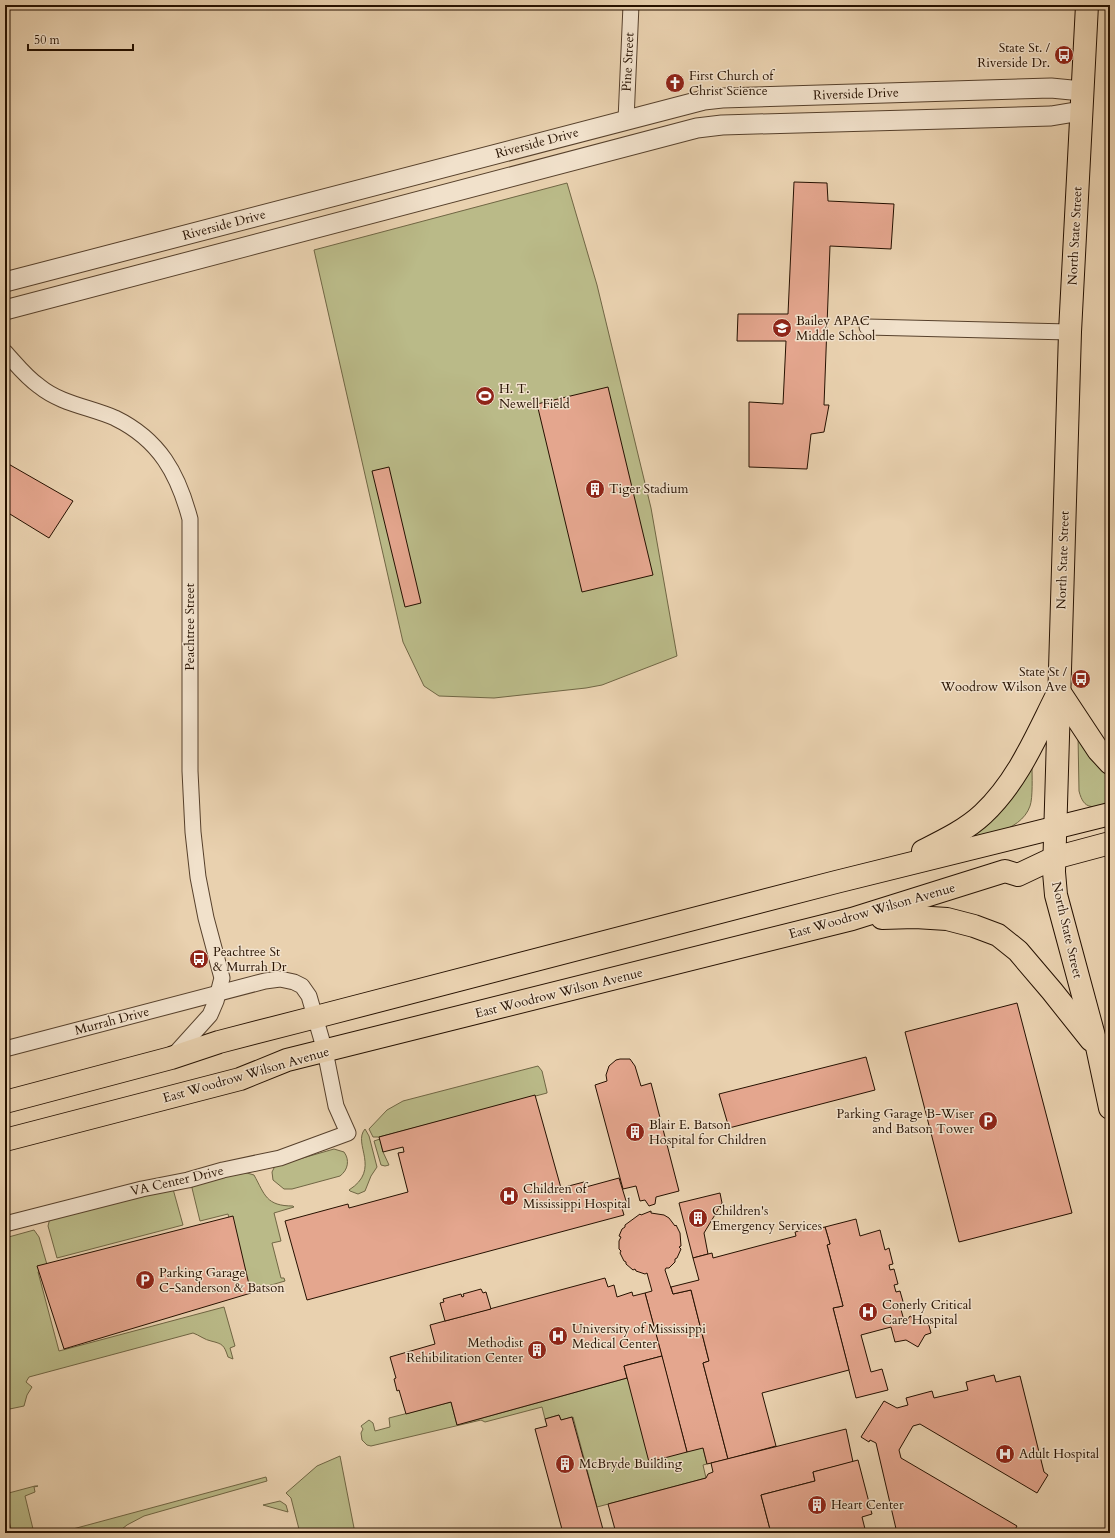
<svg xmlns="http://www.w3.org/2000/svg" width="1115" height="1538" viewBox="0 0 1115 1538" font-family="Cardo,serif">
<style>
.green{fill:#baba88;stroke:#706644}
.building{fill:#e4a68e;stroke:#261100}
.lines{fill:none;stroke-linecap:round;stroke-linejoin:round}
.minor-casing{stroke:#57412c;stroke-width:17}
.tertiary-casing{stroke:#57412c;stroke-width:21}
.primary-casing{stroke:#261100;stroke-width:24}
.minor{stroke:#f1e1cb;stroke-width:15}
.tertiary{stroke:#f1e1cb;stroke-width:19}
.primary{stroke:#e9d1af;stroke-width:22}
.labels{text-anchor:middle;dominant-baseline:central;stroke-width:3;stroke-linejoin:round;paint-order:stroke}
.poi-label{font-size:13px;fill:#261100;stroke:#f1e1cb;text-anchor:start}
.street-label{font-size:13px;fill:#261100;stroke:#f1e1cb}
</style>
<rect width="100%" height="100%" fill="#e9d1af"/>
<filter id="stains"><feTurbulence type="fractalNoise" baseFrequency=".005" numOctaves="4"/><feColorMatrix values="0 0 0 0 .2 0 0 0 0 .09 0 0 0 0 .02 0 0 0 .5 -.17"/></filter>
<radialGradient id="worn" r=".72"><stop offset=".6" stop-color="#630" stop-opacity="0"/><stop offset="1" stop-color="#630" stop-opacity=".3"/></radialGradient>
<g class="green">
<polygon points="567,183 597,285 651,508 677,656 602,685 586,688 494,698 439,696 424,686 403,642 314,250"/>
<path d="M1078,735l11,19 21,23v28c-17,2 -26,6 -31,-14z"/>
<path d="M1032,766c0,9 1,32 -2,40 -9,27 -53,32 -77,38z"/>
<polygon points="538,1066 542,1071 547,1092 547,1093 379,1137 373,1137 369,1129 387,1110 403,1101"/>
<path d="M365,1129l4,7 8,31 -6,9 -6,15 -7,3 -8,-3 -1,-1c33,-21 3,-46 16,-61z"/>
<polygon points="380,1139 383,1152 389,1165 385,1166 381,1165 374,1141"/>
<path d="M334,1149l10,3c6,8 4,18 -4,24l-48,13h-8l-11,-9 -1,-8 3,-6z"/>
<path d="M247,1173l7,2c11,20 12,31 39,31l1,1 -20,6 7,28 -9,2 9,35h3l1,3 -38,11 -19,-78 -28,7 -8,-33 1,-4 5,-5z"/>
<polygon points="173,1189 183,1225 57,1258 48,1226 50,1218"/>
<path d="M34,1230l5,7 9,31 -10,4 21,79 165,-44 11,39 -5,2 3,11 -5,-2c-4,-12 -5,-13 -17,-16 -6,-1 -12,-6 -18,-8l-164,44 -3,5 6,5 -5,8 -3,11 -19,4v-172z"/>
<polygon points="627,1378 703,1448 707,1464 703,1465 706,1478 597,1507 573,1417 561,1420 559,1415 545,1419 542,1407 485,1422 481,1420 371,1446 367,1445 362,1440 361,1433 363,1429 361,1426 369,1420 373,1423 375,1431 390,1427 389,1418 451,1402 457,1425"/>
<polygon points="340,1456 355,1533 300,1533 291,1498 286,1493 317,1466"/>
<polygon points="266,1477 267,1481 144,1516 127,1525 117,1533 58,1533"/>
<polygon points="35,1486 38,1486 34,1487 35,1492 25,1496 34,1533 12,1533 5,1505 5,1494"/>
<polygon points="280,1501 286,1505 288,1512 263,1505"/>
</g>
<g class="building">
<polygon points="794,182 827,183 828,201 894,204 891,249 830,246 824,405 829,405 824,432 811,434 807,469 749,467 749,402 783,404 786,341 737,341 738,314 788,314"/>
<polygon points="608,387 653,575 582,592 537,404"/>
<polygon points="5,462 73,501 49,538 5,511"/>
<polygon points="389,467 421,603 405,607 372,471"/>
<polygon points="1017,1003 1072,1213 959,1242 905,1032"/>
<polygon points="866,1057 875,1090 729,1128 719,1094"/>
<polygon points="620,1059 630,1059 635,1066 641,1086 651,1083 679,1191 656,1197 655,1204 649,1206 645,1200 640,1201 636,1186 623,1189 595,1085 607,1081 606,1075 609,1066 616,1060"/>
<polygon points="535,1095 561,1188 584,1182 586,1187 619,1178 627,1204 621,1205 624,1215 307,1300 285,1221 348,1204 349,1208 408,1192 398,1153 404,1152 403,1147 383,1152 379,1137"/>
<polygon points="720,1193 722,1203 704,1233 708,1254 693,1258 679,1203"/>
<polygon points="651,1211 651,1213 664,1215 669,1218 675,1226 676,1225 680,1233 681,1246 679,1247 681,1249 677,1258 675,1259 675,1262 669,1268 666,1268 665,1270 673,1294 691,1290 709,1361 703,1363 728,1459 707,1464 703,1448 687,1452 645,1293 652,1291 647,1273 645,1274 636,1271 635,1269 633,1270 626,1264 626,1262 624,1261 620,1253 621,1251 619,1249 619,1241 621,1237 619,1236 622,1229 625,1227 625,1225 640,1214 641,1215"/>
<polygon points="233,1216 251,1293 64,1349 37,1266"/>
<polygon points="856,1219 860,1236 880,1230 885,1250 889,1248 893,1264 889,1265 890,1270 894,1269 898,1284 894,1285 896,1292 900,1291 904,1305 900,1306 905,1324 910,1316 922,1323 928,1322 931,1333 925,1335 918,1347 906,1340 895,1342 891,1327 861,1335 871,1372 882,1369 888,1390 856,1398 833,1308 843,1306 827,1245 830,1244 825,1227"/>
<polygon points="815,1227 815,1229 825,1227 830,1244 827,1245 843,1306 833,1308 849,1370 762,1393 776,1446 728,1459 703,1363 709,1361 691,1290 673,1294 671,1287 699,1280 693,1258 712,1253 713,1258 796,1236 795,1232"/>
<polygon points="605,1278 608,1287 614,1285 617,1297 632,1292 633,1296 645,1293 662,1356 624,1366 627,1378 457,1425 451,1402 406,1414 399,1390 397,1391 394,1379 396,1378 390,1357 435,1344 430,1325"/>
<polygon points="481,1289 483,1293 486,1292 491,1309 445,1321 440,1303 444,1302 443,1299 461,1294 462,1297 464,1296 463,1294"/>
<polygon points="662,1356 687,1452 649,1462 624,1366"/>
<polygon points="994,1375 996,1382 1020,1376 1044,1472 1048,1475 1037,1493 920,1424 913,1426 899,1450 901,1458 1017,1526 1013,1533 897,1533 876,1443 870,1440 869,1442 861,1437 884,1401 897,1408 908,1405 906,1398 932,1391 934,1398 968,1390 966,1382"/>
<polygon points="559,1415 561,1420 572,1417 604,1533 563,1533 535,1429 547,1426 545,1419"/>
<polygon points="846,1429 853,1462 813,1472 815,1481 761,1495 771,1533 616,1533 608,1504 706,1478 708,1474 713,1472 711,1463"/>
<polygon points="858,1460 872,1514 862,1517 866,1533 771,1533 761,1495 815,1481 813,1472"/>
</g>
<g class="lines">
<defs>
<g id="minor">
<polyline points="626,120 631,5"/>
<polyline points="867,327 1070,332"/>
<path d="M5,352c11,12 21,25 34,34 22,18 51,21 76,32 45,22 63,56 75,101v252l3,61 5,45 8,41 16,60 -6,23 -6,14 -37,41"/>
<polyline points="5,1049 265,981 280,979 294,982 302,986 309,996 325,1051 336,1106 348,1133 280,1158 223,1170 188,1180 142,1189 5,1224"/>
</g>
<g id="tertiary">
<polyline points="5,282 704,100 722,98 1051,88 1082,91"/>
<polyline points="5,310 697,128 722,125 1051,116 1081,111"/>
</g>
<g id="primary">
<polyline points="1087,5 1070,332 1054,872 1056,895 1097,1047 1110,1108"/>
<polyline points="1059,691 1098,750 1110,763"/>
<path d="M923,851c20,-10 43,-21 60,-37 34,-32 52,-75 73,-117"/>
<polyline points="882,918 915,917 947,919 974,926 998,935 1018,951 1052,991 1091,1040"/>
<polyline points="5,1102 171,1058 219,1042 316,1017 836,882 1110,814"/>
<polyline points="5,1140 240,1079 287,1060 852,919 1005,871 1018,875 1054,858 1110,843"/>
</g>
</defs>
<use href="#minor" class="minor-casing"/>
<use href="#tertiary" class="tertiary-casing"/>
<use href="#primary" class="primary-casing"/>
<use href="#minor" class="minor"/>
<use href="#tertiary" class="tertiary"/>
<use href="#primary" class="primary"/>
</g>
<defs>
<symbol id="bus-disc" viewBox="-11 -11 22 22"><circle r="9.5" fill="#8f2418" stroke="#f1e1cb"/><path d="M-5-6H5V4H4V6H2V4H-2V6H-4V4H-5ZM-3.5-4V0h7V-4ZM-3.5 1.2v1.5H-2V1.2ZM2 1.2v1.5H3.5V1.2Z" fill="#fff"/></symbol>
<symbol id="church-disc" viewBox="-11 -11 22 22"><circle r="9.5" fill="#8f2418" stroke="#f1e1cb"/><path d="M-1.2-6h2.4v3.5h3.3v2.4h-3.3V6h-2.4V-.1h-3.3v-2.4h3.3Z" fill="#fff"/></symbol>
<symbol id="school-disc" viewBox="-11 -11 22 22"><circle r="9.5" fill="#8f2418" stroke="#f1e1cb"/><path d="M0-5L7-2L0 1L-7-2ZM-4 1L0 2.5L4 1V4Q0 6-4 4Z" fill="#fff"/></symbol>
<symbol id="stadium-disc" viewBox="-11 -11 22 22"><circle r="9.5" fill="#8f2418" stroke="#f1e1cb"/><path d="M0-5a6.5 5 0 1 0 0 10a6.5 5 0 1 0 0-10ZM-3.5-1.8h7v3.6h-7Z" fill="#fff"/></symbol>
<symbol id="building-disc" viewBox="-11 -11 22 22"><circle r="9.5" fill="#8f2418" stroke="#f1e1cb"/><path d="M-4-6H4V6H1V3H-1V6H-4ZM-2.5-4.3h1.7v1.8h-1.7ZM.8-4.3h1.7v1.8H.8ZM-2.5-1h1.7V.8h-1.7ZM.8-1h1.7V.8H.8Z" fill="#fff"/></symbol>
<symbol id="parking-disc" viewBox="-11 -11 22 22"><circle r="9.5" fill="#8f2418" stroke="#f1e1cb"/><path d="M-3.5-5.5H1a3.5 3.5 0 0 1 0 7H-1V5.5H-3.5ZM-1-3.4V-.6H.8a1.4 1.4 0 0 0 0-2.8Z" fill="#fff"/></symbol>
<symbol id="hospital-disc" viewBox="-11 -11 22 22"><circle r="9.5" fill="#8f2418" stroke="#f1e1cb"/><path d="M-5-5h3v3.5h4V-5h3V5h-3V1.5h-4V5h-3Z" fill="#fff"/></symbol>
</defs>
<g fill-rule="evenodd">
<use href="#bus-disc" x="1053" y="44" width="22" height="22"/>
<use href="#church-disc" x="664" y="72" width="22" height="22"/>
<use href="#school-disc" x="771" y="317" width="22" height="22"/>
<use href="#stadium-disc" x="474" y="385" width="22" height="22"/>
<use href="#building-disc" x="584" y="478" width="22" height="22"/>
<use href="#bus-disc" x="1070" y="668" width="22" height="22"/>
<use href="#bus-disc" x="188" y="948" width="22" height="22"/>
<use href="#parking-disc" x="977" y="1110" width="22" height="22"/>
<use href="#building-disc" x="624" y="1121" width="22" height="22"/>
<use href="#hospital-disc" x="498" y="1185" width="22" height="22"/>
<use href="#building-disc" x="687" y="1207" width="22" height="22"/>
<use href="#parking-disc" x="134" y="1269" width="22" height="22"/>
<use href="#hospital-disc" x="857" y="1301" width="22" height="22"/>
<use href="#hospital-disc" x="547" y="1325" width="22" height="22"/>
<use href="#building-disc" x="526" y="1339" width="22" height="22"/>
<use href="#hospital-disc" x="994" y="1443" width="22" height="22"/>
<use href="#building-disc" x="554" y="1453" width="22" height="22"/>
<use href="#building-disc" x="806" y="1494" width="22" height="22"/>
</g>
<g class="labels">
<g class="poi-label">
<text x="1050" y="48" text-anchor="end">State St. /<tspan x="1050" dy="15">Riverside Dr.</tspan></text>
<text x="689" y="76">First Church of<tspan x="689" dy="15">Christ Science</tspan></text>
<text x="796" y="321">Bailey APAC<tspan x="796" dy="15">Middle School</tspan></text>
<text x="499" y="389">H. T.<tspan x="499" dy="15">Newell Field</tspan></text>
<text x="609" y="489">Tiger Stadium</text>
<text x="1067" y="672" text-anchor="end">State St /<tspan x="1067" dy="15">Woodrow Wilson Ave</tspan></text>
<text x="213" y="952">Peachtree St<tspan x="213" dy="15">&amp; Murrah Dr</tspan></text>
<text x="974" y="1114" text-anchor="end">Parking Garage B-Wiser<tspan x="974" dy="15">and Batson Tower</tspan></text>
<text x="649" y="1125">Blair E. Batson<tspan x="649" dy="15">Hospital for Children</tspan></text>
<text x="523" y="1189">Children of<tspan x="523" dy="15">Mississippi Hospital</tspan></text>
<text x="712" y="1211">Children's<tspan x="712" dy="15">Emergency Services</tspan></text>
<text x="159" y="1273">Parking Garage<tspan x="159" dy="15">C-Sanderson &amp; Batson</tspan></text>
<text x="882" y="1305">Conerly Critical<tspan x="882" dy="15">Care Hospital</tspan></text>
<text x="572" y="1329">University of Mississippi<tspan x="572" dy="15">Medical Center</tspan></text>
<text x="523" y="1343" text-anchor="end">Methodist<tspan x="523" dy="15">Rehibilitation Center</tspan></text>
<text x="1019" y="1454">Adult Hospital</text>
<text x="579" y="1464">McBryde Building</text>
<text x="831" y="1505">Heart Center</text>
</g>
<g class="street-label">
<text transform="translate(628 62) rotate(-87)">Pine Street</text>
<text transform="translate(856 94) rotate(-2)">Riverside Drive</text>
<text transform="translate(537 143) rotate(-15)">Riverside Drive</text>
<text transform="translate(224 225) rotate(-15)">Riverside Drive</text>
<text transform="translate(1075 236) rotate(-87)">North State Street</text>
<text transform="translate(1063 560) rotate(-88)">North State Street</text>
<text transform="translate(190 627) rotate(-90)">Peachtree Street</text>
<text transform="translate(872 911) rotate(-16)">East Woodrow Wilson Avenue</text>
<text transform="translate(1067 930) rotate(77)">North State Street</text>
<text transform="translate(559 993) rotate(-14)">East Woodrow Wilson Avenue</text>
<text transform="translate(112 1021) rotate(-15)">Murrah Drive</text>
<text transform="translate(246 1075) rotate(-16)">East Woodrow Wilson Avenue</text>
<text transform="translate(177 1181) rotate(-13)">VA Center Drive</text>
</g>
</g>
<rect width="1115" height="1538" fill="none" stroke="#e9d1af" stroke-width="20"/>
<rect x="6" y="6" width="1103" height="1526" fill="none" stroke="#261100" stroke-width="2"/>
<rect x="10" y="10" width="1095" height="1518" fill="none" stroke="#261100"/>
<path d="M28 44v6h105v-6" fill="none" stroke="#261100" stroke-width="2"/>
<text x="34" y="44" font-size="12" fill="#261100" stroke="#f1e1cb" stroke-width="3" paint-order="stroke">50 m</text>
<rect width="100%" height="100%" filter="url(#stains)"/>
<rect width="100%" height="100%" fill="url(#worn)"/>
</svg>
